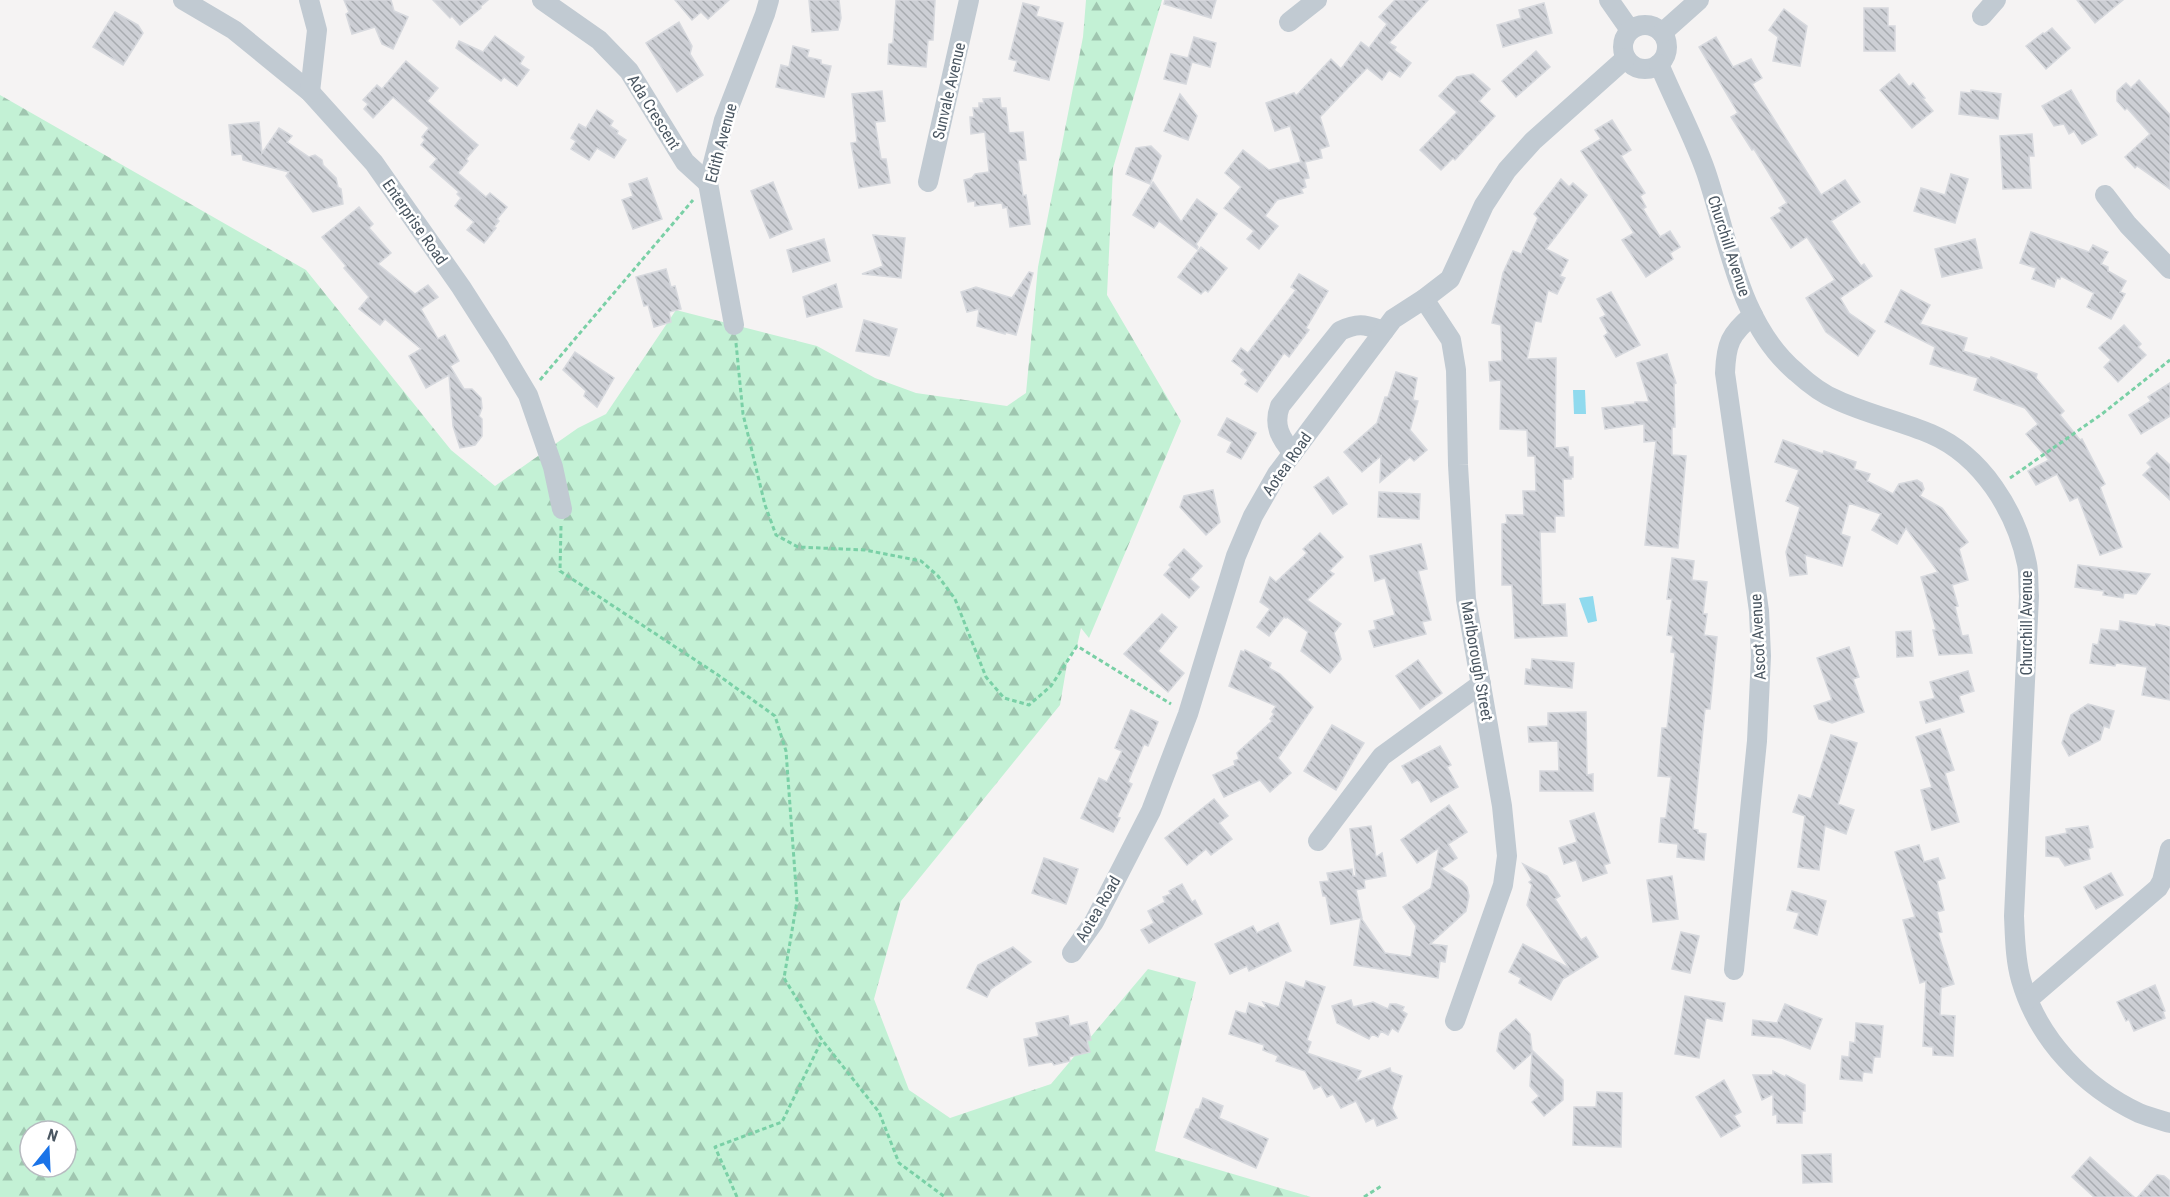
<svg xmlns="http://www.w3.org/2000/svg" width="2170" height="1197" viewBox="0 0 2170 1197" font-family="'Roboto Condensed',sans-serif">
<style>
.forest{fill:url(#forest-firs);fill-rule:evenodd}
.water{fill:#90daee}
.building{fill:url(#building-back-hatch);stroke:#d7d9de;stroke-width:1.5}
.lines{fill:none;stroke-linecap:round;stroke-linejoin:round}
.path{stroke:#7ad0a6;stroke-width:3;stroke-dasharray:4.5 3;stroke-linecap:butt}
.minor{stroke:#c1cad2;stroke-width:20}
.labels{text-anchor:middle;dominant-baseline:central;stroke-width:5;stroke-linejoin:round;paint-order:stroke}
.street-label{font-size:16px;fill:#4a5661;stroke:#fff}
</style>
<defs>
<pattern id="forest-firs" width="22" height="20" patternUnits="userSpaceOnUse" patternTransform="scale(1.5)"><rect width="22" height="20" fill="#c3f1d5"/><path d="M5 1l3.5 6h-7zM16 11l3.5 6h-7z" fill="#a0c6b0"/></pattern>
<pattern id="building-back-hatch" width="6" height="6" patternUnits="userSpaceOnUse" patternTransform="scale(1.5)"><rect width="6" height="6" fill="#cdcfd5"/><path d="M-1 5l2 2M0 0l6 6M5-1l2 2" fill="none" stroke="#a8abb0"/></pattern>
</defs>
<rect width="100%" height="100%" fill="#f5f3f3"/>
<path class="forest" d="M1086,0h76l-49,168 -6,127 74,126 -92,217 -8,-10 -4,18 -9,12 -8,47 -159,196 -27,98 35,91 41,28 101,-34 97,-115 48,13 -41,169 156,46h-1311v-1102l306,175 145,180 44,36 83,-58 28,-14 70,-104 141,36 58,32 41,15 91,13 19,-13 12,-126 45,-230zM30,1131h36v36h-36z"/>
<g class="water">
<polygon points="1573,390 1585,390 1586,414 1574,414"/>
<polygon points="1593,596 1597,621 1588,623 1579,598"/>
</g>
<g class="building">
<polygon points="344,0 391,0 394,11 408,17 393,49 382,44 375,27 352,34 346,14 349,12"/>
<polygon points="433,0 488,0 480,7 481,8 460,25 452,16 450,18"/>
<polygon points="675,0 729,0 708,19 701,12 692,20"/>
<polygon points="809,0 839,0 841,18 838,30 812,32"/>
<polygon points="896,0 935,0 933,40 928,40 926,67 888,64 889,44 893,43"/>
<polygon points="1165,0 1216,0 1211,18 1164,4"/>
<polygon points="1395,0 1428,0 1389,43 1396,47 1394,50 1411,63 1400,77 1389,70 1382,80 1367,68 1320,117 1329,146 1320,149 1322,158 1305,162 1309,178 1304,179 1306,187 1301,189 1303,193 1277,200 1265,216 1278,226 1259,249 1247,239 1254,231 1224,208 1241,187 1225,173 1243,150 1269,170 1301,162 1290,126 1275,131 1266,103 1294,93 1296,96 1331,59 1341,69 1361,42 1369,48 1387,24 1379,17"/>
<polygon points="2077,0 2123,0 2095,23"/>
<polygon points="1023,3 1039,7 1036,16 1063,23 1049,80 1014,71 1017,61 1009,59"/>
<polygon points="1544,3 1552,33 1503,47 1497,25 1521,18 1519,10"/>
<polygon points="1864,8 1888,8 1888,26 1895,26 1895,51 1864,51"/>
<polygon points="1784,9 1807,26 1800,66 1773,61 1778,37 1769,30"/>
<polygon points="115,12 138,25 143,33 123,65 93,47"/>
<polygon points="679,22 692,46 690,54 703,75 677,92 646,43"/>
<polygon points="2052,28 2070,48 2046,69 2026,46 2043,33 2044,34"/>
<polygon points="495,36 524,57 520,64 529,70 517,86 504,77 501,81 456,48 459,41 483,52"/>
<polygon points="1194,37 1216,43 1210,67 1192,62 1186,84 1164,79 1171,54 1188,58"/>
<polygon points="1716,37 1733,67 1751,59 1762,78 1752,84 1821,195 1845,180 1860,202 1831,221 1861,266 1864,264 1872,276 1840,298 1849,313 1875,331 1858,356 1826,332 1806,298 1835,280 1807,237 1791,248 1771,218 1782,211 1779,208 1787,203 1754,149 1752,150 1731,117 1738,113 1699,47"/>
<polygon points="793,46 809,50 807,57 821,60 821,64 831,66 824,97 776,87 781,65 789,67"/>
<polygon points="1536,51 1550,67 1516,97 1502,81"/>
<polygon points="406,61 438,88 427,101 478,145 466,159 468,161 458,173 486,197 490,193 507,207 497,219 499,221 494,227 496,228 484,243 467,230 474,222 455,206 461,198 457,194 459,192 430,167 437,159 421,145 425,140 422,137 429,128 393,97 373,118 364,109 368,104 363,100 377,85 382,89"/>
<polygon points="1473,74 1490,89 1479,101 1495,116 1455,160 1453,158 1441,170 1420,150 1457,112 1439,96 1457,77"/>
<polygon points="1899,74 1909,87 1913,83 1925,98 1923,99 1933,111 1912,128 1880,90"/>
<polygon points="2139,80 2170,115 2170,189 2137,166 2135,168 2125,157 2150,134 2127,108 2125,110 2117,101 2117,91 2126,83 2131,88"/>
<polygon points="1971,90 2001,94 1998,119 1959,114 1961,92 1971,93"/>
<polygon points="2071,90 2097,135 2082,144 2074,131 2069,134 2064,124 2054,126 2042,106"/>
<polygon points="882,91 885,121 875,122 881,159 886,159 890,183 859,188 851,143 857,142 852,94"/>
<polygon points="1180,94 1197,116 1188,140 1164,131"/>
<polygon points="1000,98 1001,108 1006,108 1009,133 1023,132 1026,160 1018,160 1023,196 1026,195 1030,224 1010,227 1007,207 1003,208 1002,203 975,206 975,201 968,202 964,180 972,178 975,174 989,172 985,132 971,134 970,117 974,117 973,108 979,108 979,103 984,103 983,99"/>
<polygon points="597,110 613,121 610,126 618,131 617,134 626,140 614,158 597,148 589,160 571,149 576,141 571,138 579,124 586,128"/>
<polygon points="1612,120 1631,150 1621,156 1645,193 1640,196 1646,207 1643,209 1660,237 1670,231 1680,247 1670,253 1673,259 1646,277 1622,240 1634,233 1581,151 1601,139 1595,130"/>
<polygon points="259,122 262,153 279,128 292,136 287,142 309,157 315,155 322,160 323,165 336,178 338,187 341,189 343,204 313,212 286,176 289,172 243,160 242,154 232,155 229,125"/>
<polygon points="2032,134 2034,156 2029,156 2031,188 2003,189 2000,136"/>
<polygon points="1151,146 1161,156 1150,184 1126,174 1136,148"/>
<polygon points="1951,174 1968,179 1955,223 1914,211 1921,188 1945,195"/>
<polygon points="647,178 662,219 633,229 622,200 633,196 629,184"/>
<polygon points="1561,179 1569,187 1573,183 1587,195 1546,249 1568,260 1560,276 1565,278 1557,294 1548,290 1541,322 1535,321 1527,359 1556,358 1555,448 1568,447 1569,457 1573,457 1573,477 1571,477 1571,479 1563,479 1564,516 1555,516 1555,532 1540,532 1542,605 1565,604 1567,636 1515,638 1512,585 1502,585 1502,524 1507,523 1506,515 1524,515 1523,491 1536,491 1535,456 1528,456 1527,430 1500,429 1501,380 1490,381 1489,362 1502,361 1501,325 1492,323 1503,273 1513,251 1521,254 1538,218 1534,214"/>
<polygon points="773,182 792,229 770,238 751,191"/>
<polygon points="1153,182 1181,222 1197,199 1217,214 1196,244 1198,247 1197,249 1159,221 1154,228 1133,215"/>
<polygon points="359,207 373,224 369,228 391,253 378,264 415,294 428,285 438,297 421,309 438,339 445,335 459,361 450,366 464,389 472,389 481,398 482,408 479,416 482,419 482,436 475,445 460,448 453,426 449,375 426,388 409,356 421,349 385,319 380,325 359,309 369,297 344,268 346,266 322,237"/>
<polygon points="2031,232 2089,252 2093,245 2108,252 2101,264 2108,267 2108,271 2126,281 2120,292 2125,294 2111,319 2087,307 2094,293 2061,276 2060,279 2057,278 2054,287 2032,279 2036,268 2020,263"/>
<polygon points="873,235 905,238 901,278 862,274 883,266"/>
<polygon points="824,239 830,261 793,272 787,250"/>
<polygon points="1975,239 1982,268 1942,277 1935,249"/>
<polygon points="1201,247 1227,268 1208,292 1205,290 1201,294 1178,277"/>
<polygon points="666,269 671,287 675,286 681,309 669,312 671,322 654,327 648,305 644,306 636,277"/>
<polygon points="1029,272 1033,273 1016,335 1005,332 1005,334 977,326 979,309 967,312 961,292 976,287 1012,298"/>
<polygon points="1299,274 1328,291 1306,328 1309,330 1289,357 1284,353 1257,392 1245,384 1248,380 1241,374 1244,370 1232,361 1241,348 1248,353 1296,290 1291,287"/>
<polygon points="836,284 842,307 807,317 803,297"/>
<polygon points="1901,290 1930,305 1920,324 1967,338 1963,351 1990,359 1991,357 2037,374 2036,378 2064,411 2060,415 2080,440 2082,439 2105,484 2100,487 2122,547 2100,555 2078,497 2070,501 2057,474 2036,485 2028,471 2049,460 2026,434 2038,424 2025,408 1974,390 1978,378 1930,364 1935,347 1885,322"/>
<polygon points="1611,292 1640,345 1616,357 1604,336 1608,333 1600,318 1606,315 1597,299"/>
<polygon points="864,320 897,329 889,356 856,351"/>
<polygon points="2124,325 2141,344 2138,347 2146,355 2118,382 2104,367 2111,360 2099,348"/>
<polygon points="575,352 614,378 597,407 584,396 586,391 563,370"/>
<polygon points="1667,354 1676,383 1674,384 1675,427 1672,427 1672,455 1686,456 1678,548 1645,545 1656,441 1644,442 1644,424 1605,429 1602,408 1635,404 1635,402 1649,402 1637,363"/>
<polygon points="1396,372 1417,378 1413,400 1418,401 1410,430 1427,450 1414,461 1410,457 1380,482 1381,456 1362,472 1344,452 1377,423 1385,397 1388,397"/>
<polygon points="2170,383 2170,416 2141,434 2129,415 2151,401 2148,397"/>
<polygon points="1227,418 1256,433 1241,459 1227,452 1232,442 1218,435"/>
<polygon points="1783,440 1823,454 1824,451 1856,462 1854,469 1870,474 1867,481 1893,494 1899,484 1917,480 1922,483 1924,489 1920,496 1942,508 1968,542 1959,549 1968,580 1952,585 1958,606 1955,607 1962,636 1968,635 1972,653 1939,655 1933,630 1936,630 1921,577 1938,572 1906,528 1897,544 1872,530 1881,514 1849,503 1841,534 1850,537 1842,566 1805,555 1807,574 1790,576 1786,552 1800,507 1786,501 1799,470 1775,462"/>
<polygon points="2157,453 2170,465 2170,500 2143,475 2151,467 2147,463"/>
<polygon points="1328,477 1347,504 1333,514 1314,487"/>
<polygon points="1213,490 1220,522 1206,535 1180,507 1184,496"/>
<polygon points="1379,492 1420,494 1419,519 1378,517"/>
<polygon points="1320,533 1343,557 1329,571 1334,574 1307,600 1341,624 1334,633 1341,659 1330,673 1301,651 1308,632 1287,617 1286,618 1284,617 1269,636 1257,627 1270,609 1260,602 1270,577 1276,582 1307,553 1303,549"/>
<polygon points="1421,544 1427,569 1418,571 1431,620 1422,622 1426,634 1374,647 1369,631 1376,629 1374,621 1395,615 1385,578 1375,581 1370,556"/>
<polygon points="1184,549 1202,566 1190,579 1199,587 1189,598 1164,575 1171,567 1169,565"/>
<polygon points="1672,558 1694,561 1692,580 1707,582 1703,614 1707,614 1704,635 1717,637 1710,709 1705,709 1693,829 1698,830 1698,833 1706,834 1704,860 1677,857 1678,844 1659,842 1661,818 1666,818 1671,777 1658,776 1662,728 1667,728 1675,653 1671,652 1673,636 1667,635 1672,599 1667,599"/>
<polygon points="2078,565 2117,570 2150,574 2136,594 2124,593 2123,598 2103,595 2104,591 2075,587"/>
<polygon points="1162,614 1177,627 1158,651 1184,673 1168,692 1124,654"/>
<polygon points="2120,621 2155,627 2156,624 2170,627 2170,700 2142,695 2147,667 2116,663 2115,666 2090,663 2093,644 2098,645 2101,629 2119,631"/>
<polygon points="1911,631 1913,656 1897,657 1896,632"/>
<polygon points="1849,647 1859,677 1853,679 1864,712 1832,723 1819,719 1814,706 1832,700 1817,658"/>
<polygon points="1245,650 1271,663 1269,668 1280,674 1313,707 1278,758 1291,773 1270,792 1260,780 1224,797 1213,775 1235,765 1234,761 1239,759 1237,753 1272,721 1270,719 1274,714 1272,712 1276,706 1229,686 1241,651 1244,652"/>
<polygon points="1532,659 1574,663 1572,688 1525,684 1526,669 1531,670"/>
<polygon points="1418,660 1442,693 1420,709 1396,676"/>
<polygon points="1968,671 1974,691 1959,696 1964,712 1926,723 1920,702 1935,698 1930,682"/>
<polygon points="2088,704 2114,711 2109,728 2104,726 2100,740 2069,756 2062,743 2071,715"/>
<polygon points="1131,710 1158,722 1148,746 1144,744 1128,782 1132,784 1117,817 1120,818 1113,832 1081,818 1099,778 1107,782 1122,751 1115,748"/>
<polygon points="1586,712 1587,775 1593,774 1593,791 1540,791 1540,771 1559,771 1558,741 1529,742 1528,727 1548,726 1548,713"/>
<polygon points="1332,725 1364,743 1336,790 1304,771"/>
<polygon points="1940,729 1954,770 1945,773 1959,822 1932,830 1921,790 1932,787 1916,737"/>
<polygon points="1831,735 1857,743 1838,804 1854,810 1846,834 1825,826 1819,870 1798,867 1805,816 1793,812 1799,795 1811,799"/>
<polygon points="1440,746 1451,765 1447,767 1458,787 1431,802 1420,782 1417,780 1412,783 1402,766"/>
<polygon points="1214,799 1228,816 1219,823 1232,839 1211,855 1206,849 1187,865 1165,838"/>
<polygon points="1449,805 1467,832 1448,844 1457,858 1441,869 1462,881 1467,887 1469,896 1466,911 1430,944 1447,946 1445,962 1440,961 1438,978 1354,965 1361,918 1385,953 1411,957 1416,926 1403,907 1431,888 1439,848 1417,863 1401,840"/>
<polygon points="1594,813 1610,863 1604,865 1607,873 1583,881 1576,860 1564,864 1559,848 1577,842 1570,821"/>
<polygon points="1371,826 1376,857 1382,853 1386,876 1364,880 1365,888 1356,890 1362,918 1331,924 1326,896 1323,896 1320,882 1329,881 1327,873 1352,869 1353,876 1356,876 1350,829"/>
<polygon points="2088,826 2093,847 2088,849 2090,859 2065,866 2059,857 2046,856 2046,837 2067,833 2066,829"/>
<polygon points="1919,845 1924,862 1938,858 1945,878 1937,881 1944,910 1937,912 1942,932 1938,933 1954,984 1941,988 1940,1015 1955,1016 1953,1056 1933,1055 1933,1047 1923,1046 1926,981 1920,983 1903,920 1915,917 1895,852"/>
<polygon points="1044,858 1078,869 1066,904 1032,893"/>
<polygon points="1523,864 1547,876 1560,896 1555,899 1581,940 1586,937 1598,957 1563,979 1551,1000 1519,983 1521,978 1509,972 1523,944 1569,968 1527,905 1532,885 1529,882 1532,880"/>
<polygon points="2111,873 2123,895 2096,909 2084,887"/>
<polygon points="1672,876 1678,919 1653,922 1647,880"/>
<polygon points="1182,884 1192,902 1195,900 1202,914 1149,943 1141,930 1154,923 1148,911 1165,902 1163,897 1171,894 1169,891"/>
<polygon points="1792,891 1826,901 1817,935 1794,928 1799,913 1787,910"/>
<polygon points="1278,923 1291,951 1249,971 1247,966 1230,974 1215,944 1253,926 1257,933"/>
<polygon points="1681,932 1699,936 1690,973 1672,969"/>
<polygon points="1013,947 1031,962 991,989 987,997 967,988 978,965"/>
<polygon points="1306,981 1325,987 1307,1040 1311,1042 1307,1053 1361,1071 1356,1081 1390,1068 1391,1072 1402,1076 1392,1108 1397,1118 1377,1126 1374,1118 1366,1122 1356,1101 1341,1108 1333,1094 1327,1097 1321,1086 1314,1089 1305,1071 1276,1061 1278,1056 1263,1050 1264,1045 1229,1034 1236,1011 1246,1014 1249,1003 1267,1009 1263,1002 1279,1007 1286,982 1304,988"/>
<polygon points="2155,985 2165,1011 2163,1012 2165,1018 2134,1031 2129,1019 2126,1021 2117,1002"/>
<polygon points="1685,996 1725,1003 1722,1021 1706,1018 1699,1058 1675,1054"/>
<polygon points="1351,1000 1353,1007 1373,1002 1388,1009 1390,1004 1396,1004 1404,1007 1402,1011 1407,1014 1398,1032 1392,1028 1388,1035 1381,1031 1378,1037 1372,1034 1369,1039 1337,1023 1332,1006"/>
<polygon points="1785,1004 1822,1019 1810,1049 1782,1038 1752,1035 1753,1020 1777,1023"/>
<polygon points="1068,1016 1070,1026 1087,1022 1091,1040 1087,1041 1090,1052 1069,1057 1070,1061 1054,1065 1052,1062 1029,1066 1024,1039 1039,1036 1036,1023"/>
<polygon points="1516,1019 1530,1034 1532,1050 1563,1080 1563,1100 1544,1116 1532,1102 1539,1096 1530,1086 1532,1053 1514,1069 1497,1051 1500,1033"/>
<polygon points="1856,1023 1883,1026 1880,1057 1874,1057 1872,1073 1863,1072 1862,1081 1840,1079 1842,1056 1849,1057 1850,1042 1855,1043"/>
<polygon points="1773,1071 1785,1077 1786,1075 1805,1085 1805,1111 1802,1111 1802,1123 1777,1123 1777,1114 1773,1115 1773,1094 1762,1100 1753,1075 1773,1075"/>
<polygon points="1724,1080 1741,1112 1734,1116 1740,1126 1721,1137 1696,1097"/>
<polygon points="1597,1092 1622,1093 1621,1147 1573,1145 1574,1107 1596,1107"/>
<polygon points="1203,1098 1223,1106 1219,1118 1268,1139 1256,1168 1184,1137 1196,1109 1199,1109"/>
<polygon points="1831,1154 1832,1182 1803,1183 1802,1155"/>
<polygon points="2090,1157 2134,1197 2094,1197 2072,1177"/>
<polygon points="2157,1175 2164,1176 2170,1181 2170,1197 2138,1197"/>
</g>
<g class="lines">
<g class="path">
<polyline points="736,343 743,414 765,505 776,535 798,547 865,550 921,561 938,576 955,599 986,677 1004,698 1029,705 1051,686 1077,646 1171,704"/>
<polyline points="540,380 693,200"/>
<polyline points="2010,478 2102,414 2170,360"/>
<polyline points="561,526 560,571 718,675 775,716 786,751 797,901 784,978 822,1040 879,1112 899,1163 945,1197"/>
<polyline points="737,1197 715,1147 782,1122 822,1040"/>
<polyline points="1364,1197 1383,1185"/>
</g>
<g class="minor">
<polyline points="183,0 234,30 310,92 374,163 461,287 500,348 528,395 553,467 562,509"/>
<polyline points="309,0 317,30 310,92"/>
<polyline points="542,0 599,40 629,71 685,162 708,183"/>
<polyline points="1609,0 1630,30"/>
<polyline points="1982,16 1996,0"/>
<polyline points="1289,22 1317,0"/>
<circle cx="1645" cy="47" r="22"/>
<polyline points="1662,33 1699,0"/>
<path d="M1659,64c15,36 34,71 47,108 23,68 32,151 90,200 12,11 26,22 41,28 30,14 63,21 94,34 51,22 85,77 96,130 2,10 1,21 2,32l-15,320c1,21 1,43 7,64 17,59 63,107 118,133 10,4 21,7 31,10"/>
<polyline points="928,182 969,0"/>
<polyline points="2105,195 2128,225 2170,269"/>
<polyline points="1424,299 1451,340 1456,370 1458,465 1466,599 1502,806 1507,856 1503,885 1455,1021"/>
<polyline points="734,325 708,183 724,120 765,14 769,0"/>
<path d="M1293,453c-13,-15 -20,-28 -13,-47l60,-75c19,-9 25,-6 44,0"/>
<polyline points="1318,841 1382,756 1481,684"/>
<polyline points="1072,953 1094,922 1151,811 1188,714 1236,556 1253,516 1277,474 1393,319 1424,299 1450,279 1484,205 1507,170 1533,141 1626,58"/>
<path d="M1734,970l23,-229 4,-85 -2,-45 -34,-238c1,-29 5,-39 28,-58"/>
<polyline points="2029,999 2158,888 2162,881 2170,849"/>
</g>
</g>
<g class="labels">
<g class="street-label">
<text transform="translate(949 91) rotate(-77)">Sunvale Avenue</text>
<text transform="translate(654 112) rotate(58)">Ada Crescent</text>
<text transform="translate(721 143) rotate(-75)">Edith Avenue</text>
<text transform="translate(415 222) rotate(55)">Enterprise Road</text>
<text transform="translate(1729 246) rotate(72)">Churchill Avenue</text>
<text transform="translate(1287 464) rotate(-55)">Aotea Road</text>
<text transform="translate(2026 623) rotate(-90)">Churchill Avenue</text>
<text transform="translate(1758 637) rotate(-93)">Ascot Avenue</text>
<text transform="translate(1477 661) rotate(80)">Marlborough Street</text>
<text transform="translate(1098 909) rotate(-60)">Aotea Road</text>
</g>
</g>
<g transform="translate(48 1149) rotate(18)"><circle r="28" fill="#ffffff" stroke="#b7bbc0" stroke-width="1.5"/>
<path d="M0-4.5L10 22L0 15L-10 22Z" fill="#1a73e8"/>
<text y="-9" font-size="16" font-weight="bold" text-anchor="middle" fill="#4a5661">N</text>
</g>
</svg>
